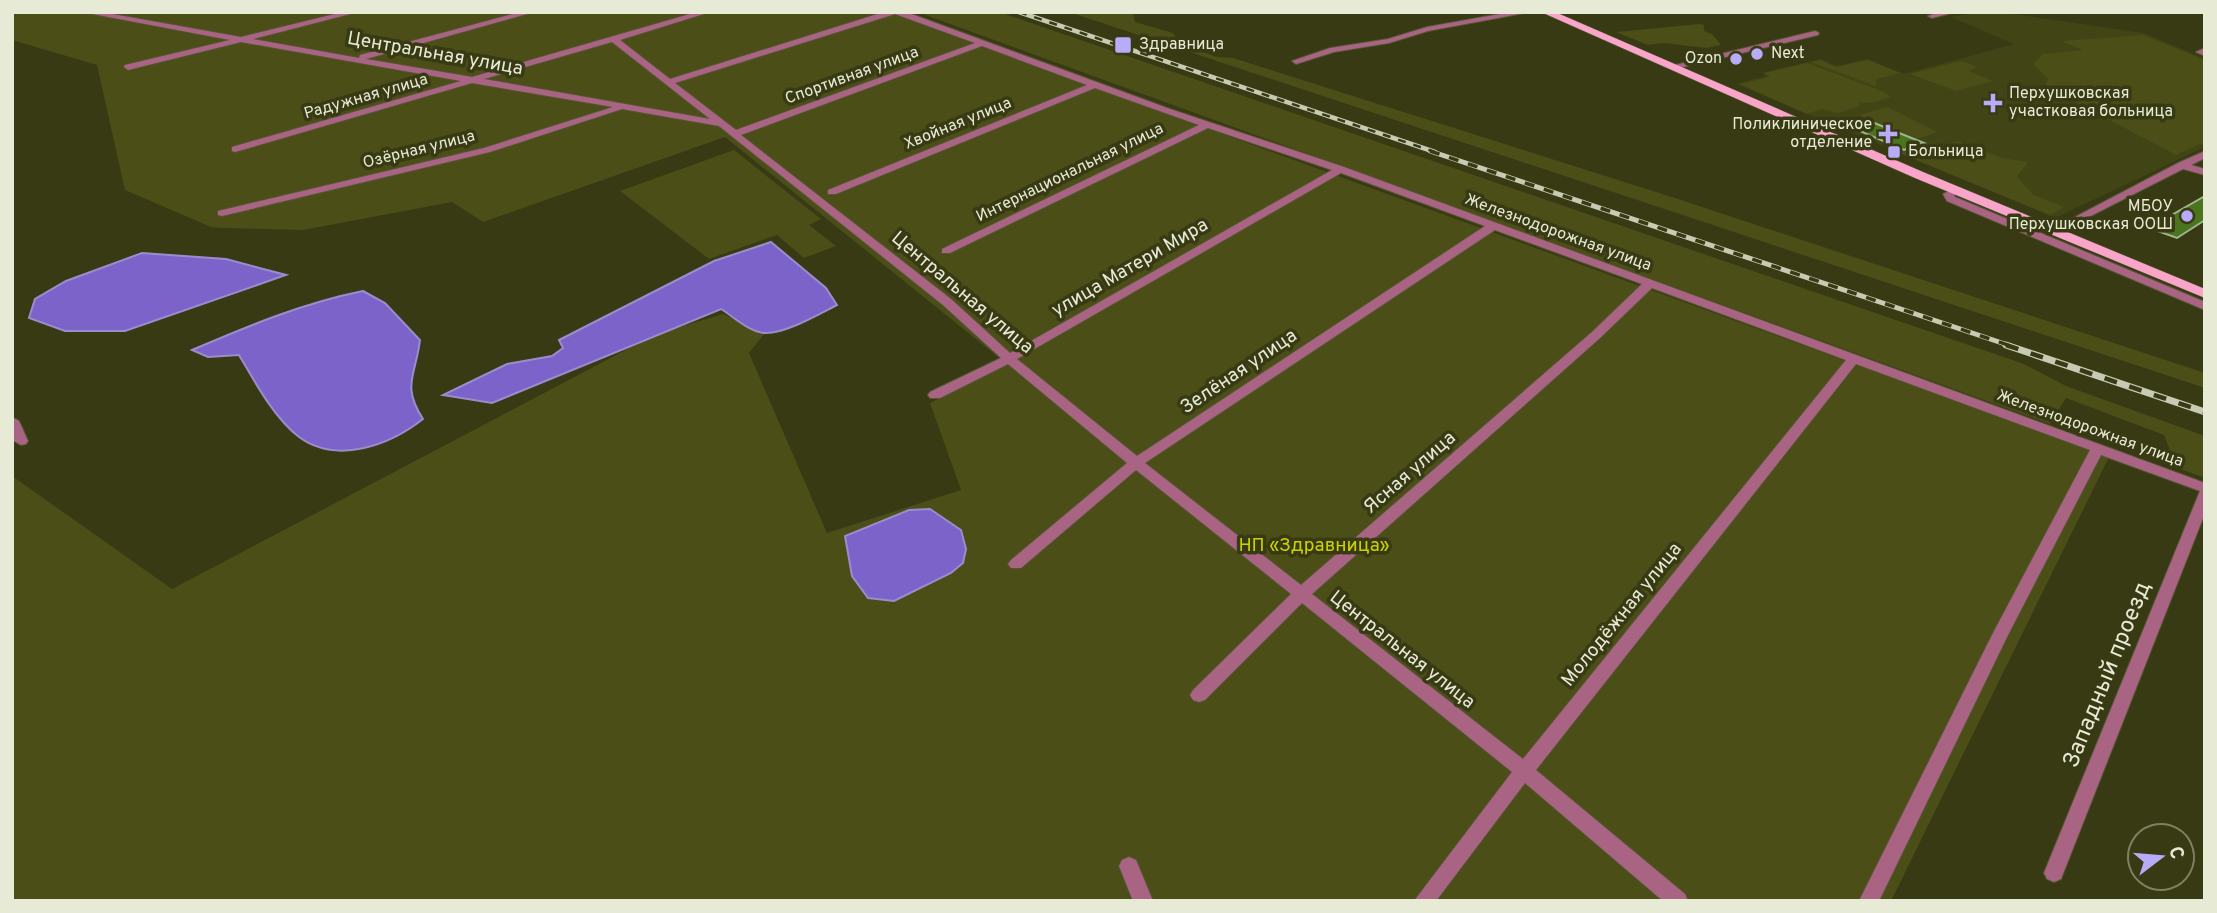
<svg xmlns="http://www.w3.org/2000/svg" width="2217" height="913" viewBox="0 0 2217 913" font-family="Overpass,sans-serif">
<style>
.built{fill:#414415}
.green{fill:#4b4e17}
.water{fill:#7c63ca;stroke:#9c8ccd;stroke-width:2}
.building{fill:#4a741d;stroke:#9fb48f;stroke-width:2}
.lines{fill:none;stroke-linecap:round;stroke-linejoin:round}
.street-casing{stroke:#545633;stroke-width:2}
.primary-casing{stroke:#545633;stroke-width:1}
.street{fill:#a96483;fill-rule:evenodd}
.primary{fill:#f9a5ca;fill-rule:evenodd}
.rail-far2-casing{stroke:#c8cbb3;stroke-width:4.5}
.rail-far1-casing{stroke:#c8cbb3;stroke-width:5}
.rail-casing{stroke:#c8cbb3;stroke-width:7}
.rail-far2{stroke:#383a14;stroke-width:2.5;stroke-dasharray:8;stroke-linecap:butt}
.rail-far1{stroke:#383a14;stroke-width:3.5;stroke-dasharray:10;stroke-linecap:butt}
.rail{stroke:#383a14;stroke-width:4.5;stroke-dasharray:13;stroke-linecap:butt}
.poi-dot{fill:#b8abf7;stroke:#383a14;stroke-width:2.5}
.labels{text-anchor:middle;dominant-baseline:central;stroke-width:7;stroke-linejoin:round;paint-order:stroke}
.far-poi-label{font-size:16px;fill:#e7ead5;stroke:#383a14;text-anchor:start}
.far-street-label{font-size:16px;fill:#e7ead5;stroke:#383a14}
.street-label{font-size:19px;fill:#e7ead5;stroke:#383a14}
.park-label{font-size:19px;fill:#ccd200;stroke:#383a14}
.near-street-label{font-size:23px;fill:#e7ead5;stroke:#383a14}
</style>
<rect width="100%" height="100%" fill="#383a14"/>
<polygon class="built" points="1980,12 2000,12 2144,33 2205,59 2205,147 2055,218 1736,84 1766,76 1762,73 1821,59 1836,66 1868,59 1904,74 2014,44 1951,17"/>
<g class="green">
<polygon points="12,12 888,12 2109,457 1891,901 12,901 12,476 172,589 656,334 723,314 765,333 749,353 827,533 961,490 930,403 1007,364 725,137 483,222 452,202 303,230 222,228 211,227 125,190 97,65 12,40"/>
<polygon points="917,12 999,12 2024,364 2066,386 2205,436 2205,478 2177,468 2164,435 2066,398 2050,424"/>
<polygon points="1069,12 1133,12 1135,22 1173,33 1181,44 1217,57 1233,58 1675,198 2205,373 2205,388"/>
<polygon points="1699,24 1704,25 1704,31 1712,34 1721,45 1707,48 1663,43 1648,45 1616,32"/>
<polygon points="2143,35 2205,60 2205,142 2176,155 2045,86 2048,79 2033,64 2043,54 2083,50 2061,41"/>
<polygon points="1820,60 1836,67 1868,60 1900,73 1877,79 1875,86 1811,62"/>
<polygon points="1961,61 1978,67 1969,71 1993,81 1956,91 1910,74"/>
<polygon points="1807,63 1884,92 1891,97 1872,103 1859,102 1860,106 1838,113 1822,109 1807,114 1740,84 1770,77 1764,73"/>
<polygon points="1887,107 1938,132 1917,139 1859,115"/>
<polygon points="1958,141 2003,158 2028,162 2017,177 2034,195 2064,207 2050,215 1899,153 1932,142 1944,146"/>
<polygon points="734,150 821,219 809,225 836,246 804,258 777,235 709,259 620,191"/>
</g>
<g class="water">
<path d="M771,242l55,46 11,17c-18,9 -52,29 -72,28 -16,-1 -31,-16 -44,-24l-229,94 -49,-8 64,-31 45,-8 11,-8 -4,-8 155,-79z"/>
<polygon points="142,253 226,259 286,275 125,331 65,331 29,318 35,299 66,281"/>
<path d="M363,291l22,12 35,37c-4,35 -19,45 3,79 -33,26 -86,46 -124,18 -25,-19 -44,-55 -60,-82l-31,2 -16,-7c56,-24 111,-47 171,-59z"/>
<polygon points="930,509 961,530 966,549 963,563 951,573 894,601 868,598 852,576 845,536 909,510"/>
</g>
<g class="building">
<polygon points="1867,120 1924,143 1904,150 1848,126"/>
<polygon points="2205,196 2205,220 2177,238 2149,228"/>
</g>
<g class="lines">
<defs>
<g id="street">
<path d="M82,12h19l140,25 102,-25h15l-105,27 106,19 1,-3 160,-43h14l-168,47 106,18 225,-65h13l-90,28 50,39 214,-67h22l264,97 174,58 861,316v30l-144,366 -7,3 -7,-3 -3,-6 156,-382 -99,-36 -93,180 -129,266h-20l133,-266 98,-185 -234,-86 -320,406 149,124 3,7h-25l-138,-118 -89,118h-22l98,-129 -210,-169 -97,97 -6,2 -6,-2 -3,-5 3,-5 98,-96 -155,-124 -115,98h-10l-3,-4 3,-4 116,-97 -119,-99 -68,34h-10l-2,-3 2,-3 71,-34 -58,-53 -224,-179 -97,-17 -132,43 -268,64 -4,-1v-4l266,-63 129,-41 -141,-24 -237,69 -3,-1v-4l229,-66 -220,-39 -113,28 -4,-3 1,-2 105,-25zM895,14l80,29 -239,87 -61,-47zM612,42l98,77 -226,-40zM982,46l105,39 -259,105v4h8l259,-106 104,37 -257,124v4h8l258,-125 124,42 -322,183 -59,-54 -210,-164zM1341,173l144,53 -348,230 -120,-97zM1495,230l147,54 -50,48 -291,253 -156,-122zM1652,288l194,72 -323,399 -211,-165 288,-256z"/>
<polygon points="1511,12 1530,12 1428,31 1389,43 1334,52 1296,64 1292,61 1330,48 1388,39 1427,27"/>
<polygon points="1939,12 1956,12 1932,18 1928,16"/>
<polygon points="1815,31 1819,33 1818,35 1679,68 1675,65"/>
<polygon points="2205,48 2205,56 2196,52"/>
<polygon points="2205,151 2205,158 2191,165 2205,169 2205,175 2183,169 2065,229 2061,230 2056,227 2178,163"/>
<polygon points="1956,188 1961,191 1954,195 1955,197 2205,302 2205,310 1947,201 1943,194"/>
<polygon points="12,417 19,421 28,441 26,444 21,445 14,441"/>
<polygon points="1129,857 1136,860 1153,901 1133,901 1119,866 1122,860"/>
</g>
<polygon id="primary" points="1541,12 1555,12 1923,172 2205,289 2205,298 1915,178"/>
</defs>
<use href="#street" class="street-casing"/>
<use href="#primary" class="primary-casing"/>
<use href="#street" class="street"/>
<use href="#primary" class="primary"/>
<defs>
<polyline id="rail-far2" points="1019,12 1435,152"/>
<polyline id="rail-far1" points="1430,151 2011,346"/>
<polyline id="rail" points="2006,345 2205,412"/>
</defs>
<use href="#rail-far2" class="rail-far2-casing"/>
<use href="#rail-far1" class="rail-far1-casing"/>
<use href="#rail" class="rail-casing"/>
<use href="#rail-far2" class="rail-far2"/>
<use href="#rail-far1" class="rail-far1"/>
<use href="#rail" class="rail"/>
</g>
<g class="poi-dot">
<rect x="1114" y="36" width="18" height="18" rx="3.5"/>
<circle cx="1757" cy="54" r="7"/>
<circle cx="1736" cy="59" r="7"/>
<path d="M1989.5 92.5h7v7h7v7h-7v7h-7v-7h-7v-7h7z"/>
<path d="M1884.5 123.5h7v7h7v7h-7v7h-7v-7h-7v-7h7z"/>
<rect x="1887" y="145" width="14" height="14" rx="3.5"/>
<circle cx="2187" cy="216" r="7"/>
</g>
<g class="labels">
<g class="far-poi-label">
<text x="1139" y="45">Здравница</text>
<text x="1771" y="54">Next</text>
<text x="1722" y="59" text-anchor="end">Ozon</text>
<text x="2009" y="94">Перхушковская<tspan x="2009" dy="18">участковая больница</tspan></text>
<text x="1872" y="125" text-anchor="end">Поликлиническое<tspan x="1872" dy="18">отделение</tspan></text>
<text x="1908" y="152">Больница</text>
<text x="2173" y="207" text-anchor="end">МБОУ<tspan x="2173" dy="18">Перхушковская ООШ</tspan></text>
</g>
<g class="far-street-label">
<text transform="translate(852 76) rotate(-20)">Спортивная улица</text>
<text transform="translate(366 97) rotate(-16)">Радужная улица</text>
<text transform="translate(958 124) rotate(-22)">Хвойная улица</text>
<text transform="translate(419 150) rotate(-14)">Озёрная улица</text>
<text transform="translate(1070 173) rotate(-26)">Интернациональная улица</text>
<text transform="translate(1558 233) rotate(20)">Железнодорожная улица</text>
<text transform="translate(2090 429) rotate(20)">Железнодорожная улица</text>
</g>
<g class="street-label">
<text transform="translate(435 54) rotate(10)">Центральная улица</text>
<text transform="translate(1130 268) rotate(-30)">улица Матери Мира</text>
<text transform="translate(962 293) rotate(40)">Центральная улица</text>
<text transform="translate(1239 372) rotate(-34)">Зелёная улица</text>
<text transform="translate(1410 473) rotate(-41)">Ясная улица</text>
<text transform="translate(1622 615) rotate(-51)">Молодёжная улица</text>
<text transform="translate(1402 650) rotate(38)">Центральная улица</text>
</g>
<g class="park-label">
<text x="1314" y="546">НП «Здравница»</text>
</g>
<g class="near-street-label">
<text transform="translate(2108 675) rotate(-68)">Западный проезд</text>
</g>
</g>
<rect width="2217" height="913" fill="none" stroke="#e7ead5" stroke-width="28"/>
<g transform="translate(2161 857) rotate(74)"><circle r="33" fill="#383a14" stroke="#7e8061" stroke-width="2"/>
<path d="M0-5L12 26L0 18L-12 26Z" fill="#b8abf7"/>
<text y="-10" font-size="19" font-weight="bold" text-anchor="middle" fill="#e7ead5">С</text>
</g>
</svg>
